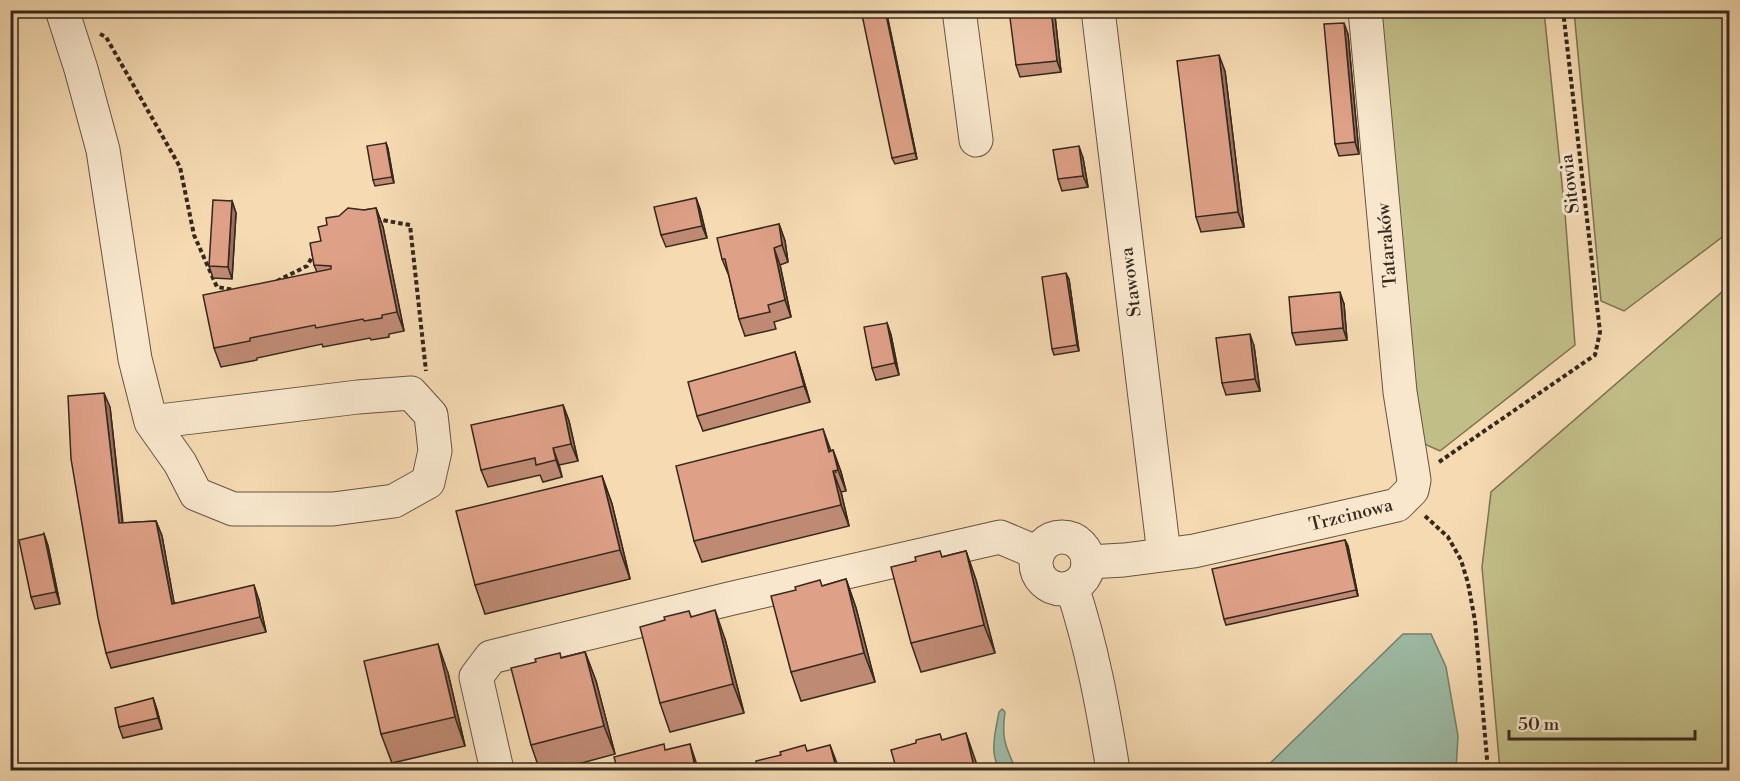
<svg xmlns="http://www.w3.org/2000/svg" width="1740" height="781" viewBox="0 0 1740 781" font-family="'Libre Bodoni',serif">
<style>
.green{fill:#c2be88;stroke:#7c7352;stroke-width:1.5}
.water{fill:#9dbba6;stroke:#73806f;stroke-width:1.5}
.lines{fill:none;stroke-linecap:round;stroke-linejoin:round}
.minor-casing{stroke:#655442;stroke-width:35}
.path{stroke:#35281d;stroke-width:4;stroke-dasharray:4.5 3;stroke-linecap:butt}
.minor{stroke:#f8e7cd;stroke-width:33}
.wall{fill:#bf8a74;stroke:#35281d;stroke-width:1.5}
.shaded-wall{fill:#9b705e;stroke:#35281d;stroke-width:1.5}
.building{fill:#dea087;stroke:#35281d;stroke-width:1.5}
.labels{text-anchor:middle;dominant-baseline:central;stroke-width:6;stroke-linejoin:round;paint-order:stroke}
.street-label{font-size:18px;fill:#35281d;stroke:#f8e7cd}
</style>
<rect width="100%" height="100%" fill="#f5dab2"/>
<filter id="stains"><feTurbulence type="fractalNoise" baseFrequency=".00333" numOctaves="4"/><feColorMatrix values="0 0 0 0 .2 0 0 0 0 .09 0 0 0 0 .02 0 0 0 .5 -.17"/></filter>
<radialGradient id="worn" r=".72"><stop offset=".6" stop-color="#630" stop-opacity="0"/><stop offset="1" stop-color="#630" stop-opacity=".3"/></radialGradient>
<g class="green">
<polygon points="1375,11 1544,11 1565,213 1575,345 1440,451 1420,442"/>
<polygon points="1574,11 1729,11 1729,232 1624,311 1601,301"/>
<polygon points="1729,286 1729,770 1500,770 1482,567 1491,492"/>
</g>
<g class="water">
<polygon points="1403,634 1431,634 1446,667 1458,736 1456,770 1263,770"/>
<path d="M1002,709l3,3c-4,27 1,35 11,58h-15c-13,-14 -5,-41 -2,-58z"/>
</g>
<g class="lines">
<defs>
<g id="minor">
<polyline points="62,10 81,69 103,150 135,359 151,422 180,463 196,494 233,509 333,509 394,501 428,482 435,451 431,415 411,393 358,397 151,422"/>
<polyline points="959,10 976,140"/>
<polyline points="1098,10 1164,554"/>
<circle cx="1062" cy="563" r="26"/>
<polyline points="1088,562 1124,560 1194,551 1397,505 1412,490 1414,480 1400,392 1365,10"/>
<path d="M1072,587c20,60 31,121 41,183"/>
<polyline points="497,770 476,677 491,657 733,598 1000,537 1038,553"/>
</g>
</defs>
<use href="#minor" class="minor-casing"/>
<g class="path">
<polyline points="100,34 106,37 180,167 194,235 217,287 235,290"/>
<polyline points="376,219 410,225 426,371"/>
<polyline points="277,281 307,266 315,252"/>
<polyline points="1439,462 1595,355 1600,332 1563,10"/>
<polyline points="1425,516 1448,537 1461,560 1468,583 1475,621 1488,770"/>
</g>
<use href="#minor" class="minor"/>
</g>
<g class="wall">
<polygon points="886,10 917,159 895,164 892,158"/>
<polygon points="1055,16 1061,72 1020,77 1016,65"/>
<polygon points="1348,34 1359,154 1339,156 1335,144"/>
<polygon points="1225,71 1244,227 1201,232 1196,217"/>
<polygon points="386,143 388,149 394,183 375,186 373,180"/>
<polygon points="1083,158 1088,187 1062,191 1058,179"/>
<polygon points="696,198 700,209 707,238 666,247 661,235"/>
<polygon points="232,201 236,213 232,279 213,278 209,266"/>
<polygon points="376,208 383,227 404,331 389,334 389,337 371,340 370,338 323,347 322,344 257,358 257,360 221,367 214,348 317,272 314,265 321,241 327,225 364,210"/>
<polygon points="779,224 785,241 788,262 780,265 791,317 774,322 776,329 745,336 739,319 729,276 722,259"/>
<polygon points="1069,279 1079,351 1054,355 1052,349"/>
<polygon points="1344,304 1347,340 1296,345 1292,333"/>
<polygon points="887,323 891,335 899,375 876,380 872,368"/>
<polygon points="1254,346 1260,391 1226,395 1222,383"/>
<polygon points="795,352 800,368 810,402 703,431 697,416"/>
<polygon points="563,405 569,421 578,461 559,465 562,477 543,482 540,475 488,487 481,470"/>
<polygon points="110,407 123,523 156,521 162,536 174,603 259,600 266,632 111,668 106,653"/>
<polygon points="833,450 841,472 846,491 841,492 849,526 702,562 694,541 831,451"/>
<polygon points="602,476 612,504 630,579 485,614 475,585"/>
<polygon points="44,534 48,546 60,604 35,609 31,597"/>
<polygon points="1345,540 1348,546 1358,596 1226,625 1224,619"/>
<polygon points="966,551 976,580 995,653 921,672 911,643 942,557"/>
<polygon points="846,579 856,608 875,682 801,701 791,672 822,586"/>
<polygon points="691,616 725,639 744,713 670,732 660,703"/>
<polygon points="585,652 596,681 615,754 552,771 540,771 531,745 562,658"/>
<polygon points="448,673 465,746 392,763 381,734"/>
<polygon points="153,698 157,710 162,729 123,738 119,727"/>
</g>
<g class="shaded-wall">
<polygon points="885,10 886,10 917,159 915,153"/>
<polygon points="1051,10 1053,10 1055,16 1061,72 1057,61"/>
<polygon points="1344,23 1348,34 1359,154 1355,142"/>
<polygon points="1219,55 1225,71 1244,227 1238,212"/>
<polygon points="386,143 388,149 394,183 392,177"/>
<polygon points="1079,146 1083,158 1088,187 1083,176"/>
<polygon points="696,198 700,209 707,238 702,226"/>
<polygon points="232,201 236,213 232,279 228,267"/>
<polygon points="376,208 383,227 404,331 397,312"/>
<polygon points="779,224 785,241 788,262 782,245"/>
<polygon points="774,248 780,265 791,317 785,300"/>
<polygon points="1066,273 1069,279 1079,351 1077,345"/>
<polygon points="1340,292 1344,304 1347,340 1343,328"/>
<polygon points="887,323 891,335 899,375 895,363"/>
<polygon points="1250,334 1254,346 1260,391 1255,379"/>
<polygon points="795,352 800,368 810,402 804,386"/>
<polygon points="104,393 110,407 124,538 119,523"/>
<polygon points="563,405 569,421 578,461 571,444"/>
<polygon points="823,429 831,451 836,473 829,452"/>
<polygon points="553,448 559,465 562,477 556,460"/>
<polygon points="833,450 841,472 846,491 838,470"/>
<polygon points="833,471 841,492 849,526 841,505"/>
<polygon points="602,476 612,504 630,579 620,550"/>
<polygon points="156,521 162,536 177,619 172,604"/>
<polygon points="44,534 48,546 60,604 56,592"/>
<polygon points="1345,540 1348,546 1358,596 1356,590"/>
<polygon points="966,551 976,580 995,653 984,625"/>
<polygon points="846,579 856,608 875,682 864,653"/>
<polygon points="254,585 259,600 266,632 260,617"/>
<polygon points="715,610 725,639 744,713 733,684"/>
<polygon points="438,644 448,673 465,746 455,717"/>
<polygon points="585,652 596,681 615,754 604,726"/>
<polygon points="153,698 157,710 162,729 158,718"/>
<polygon points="966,733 976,762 978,771 975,771"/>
<polygon points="690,744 699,771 696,771"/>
<polygon points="830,745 840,771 837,771"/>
</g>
<g class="building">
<polygon points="861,10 885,10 915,153 892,158"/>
<polygon points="1009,10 1051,10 1057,61 1016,65"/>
<polygon points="1344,23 1355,142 1335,144 1324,24"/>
<polygon points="1219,55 1238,212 1196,217 1177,61"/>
<polygon points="386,143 392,177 373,180 367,146"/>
<polygon points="1079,146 1083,176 1058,179 1053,150"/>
<polygon points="696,198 702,226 661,235 654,207"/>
<polygon points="213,200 232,201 228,267 209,266"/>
<polygon points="348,208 364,210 376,208 397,312 382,315 382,318 364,321 363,319 316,328 315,325 250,338 250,341 214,348 203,295 331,269 331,266 314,265 310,243 321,241 318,227 327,225 326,218 339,216"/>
<polygon points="779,224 782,245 774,248 785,300 768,305 770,312 739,319 725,259 722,259 717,238"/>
<polygon points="1066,273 1077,345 1052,349 1042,277"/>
<polygon points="1340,292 1343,328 1292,333 1289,297"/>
<polygon points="887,323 895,363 872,368 864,327"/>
<polygon points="1250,334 1255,379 1222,383 1216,338"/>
<polygon points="795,352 804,386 697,416 688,382"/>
<polygon points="104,393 119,523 156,521 172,604 254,585 260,617 106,653 98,618 71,459 68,396"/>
<polygon points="563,405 571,444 553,448 556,460 536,465 535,458 481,470 471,425"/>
<polygon points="823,429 829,452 833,450 838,470 833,471 841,505 694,541 676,466"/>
<polygon points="602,476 620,550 475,585 456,511"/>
<polygon points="44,534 56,592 31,597 19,540"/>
<polygon points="1345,540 1356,590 1224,619 1212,569"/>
<polygon points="940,551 942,557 966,551 984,625 911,643 891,567 916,561 915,557"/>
<polygon points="846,579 864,653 791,672 771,596 796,590 795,587 820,580 822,586"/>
<polygon points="715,610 733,684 660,703 640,627 665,620 664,617 689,611 691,617"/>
<polygon points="438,644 455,717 381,734 364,661"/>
<polygon points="585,652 604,726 531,745 511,668 536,662 535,659 560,653 561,658"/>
<polygon points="153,698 158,718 119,727 115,708"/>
<polygon points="966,733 975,771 897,771 891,750 916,743 916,740 940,734 942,740"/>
<polygon points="664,744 665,750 690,744 696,771 618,771 614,757"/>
<polygon points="805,745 807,751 830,745 837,771 759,771 756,761 781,755 780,752"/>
</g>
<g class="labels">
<g class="street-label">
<text transform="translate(1570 184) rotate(-97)">Sitowia</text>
<text transform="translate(1387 245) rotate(-95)">Tataraków</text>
<text transform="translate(1131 282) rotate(-97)">Stawowa</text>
<text transform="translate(1351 515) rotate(-14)">Trzcinowa</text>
</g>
</g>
<rect width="1740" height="781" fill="none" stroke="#f5dab2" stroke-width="36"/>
<rect x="12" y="12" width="1716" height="757" fill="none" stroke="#35281d" stroke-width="3"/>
<rect x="18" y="18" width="1704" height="745" fill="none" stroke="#35281d" stroke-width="1.5"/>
<path d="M1509 730v9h186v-9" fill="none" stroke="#35281d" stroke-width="3"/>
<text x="1518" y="730" font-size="18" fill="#35281d" stroke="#f8e7cd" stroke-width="4.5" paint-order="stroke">50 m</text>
<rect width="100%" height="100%" filter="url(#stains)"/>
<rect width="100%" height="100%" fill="url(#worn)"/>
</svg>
